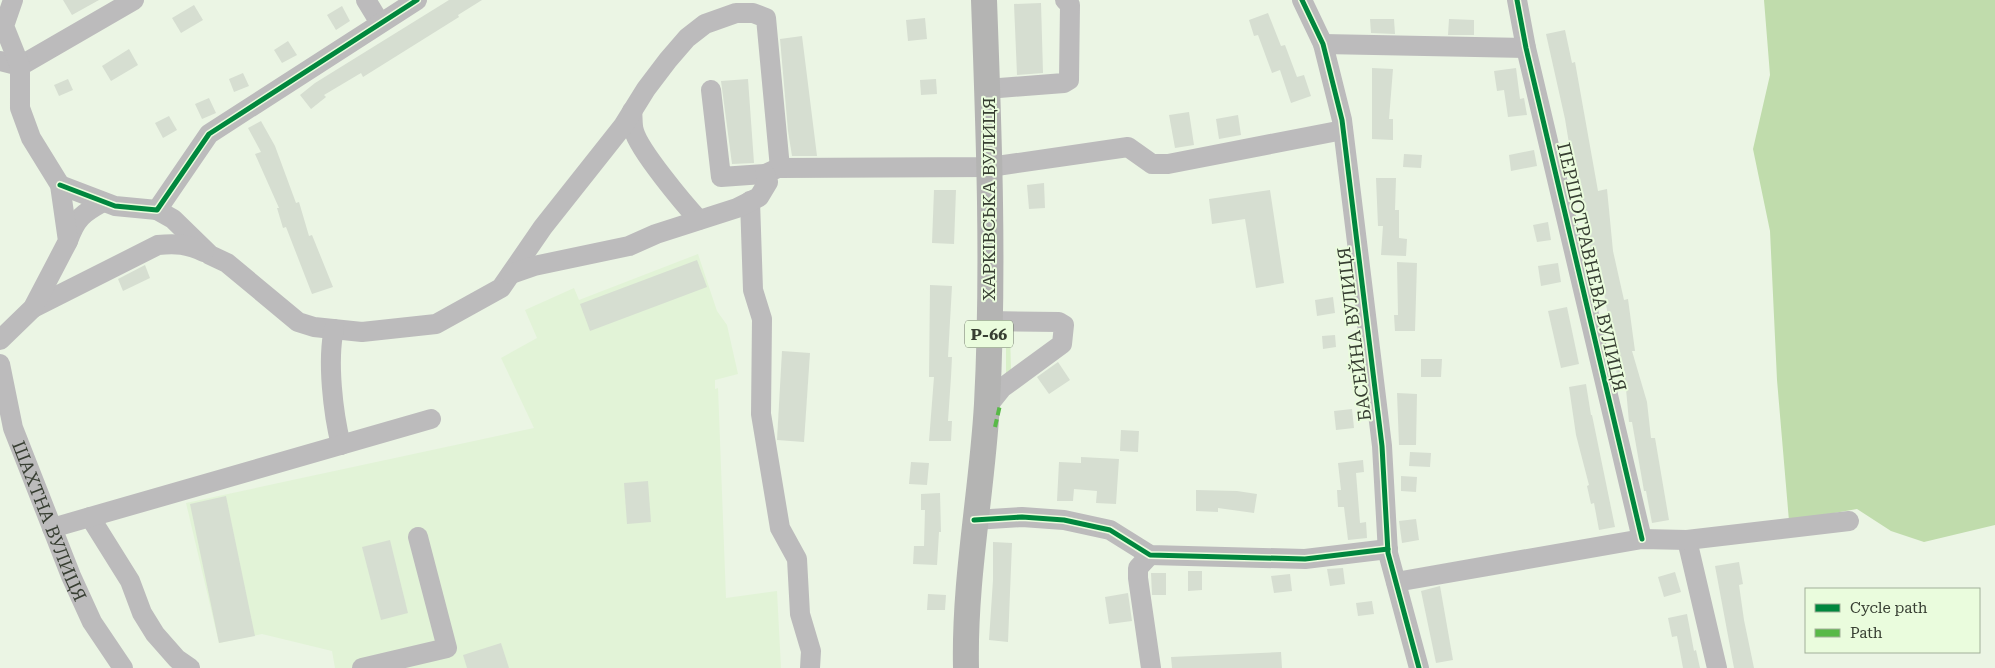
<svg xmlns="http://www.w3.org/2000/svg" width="1995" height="668" viewBox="0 0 1995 668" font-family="'Roboto Serif',serif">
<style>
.built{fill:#e2f3d7}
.green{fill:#d9f0c9}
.forest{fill:#c0dcac}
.building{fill:#d6ded1}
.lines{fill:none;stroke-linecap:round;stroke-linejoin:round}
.minor{stroke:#bcbbbc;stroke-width:20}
.major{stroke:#b4b4b3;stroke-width:26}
.quiet{stroke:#58b947;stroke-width:4;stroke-dasharray:8 4;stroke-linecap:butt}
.cycleway-casing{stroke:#eafcdd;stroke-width:8}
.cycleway{stroke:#00873e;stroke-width:5}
.labels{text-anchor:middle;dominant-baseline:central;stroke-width:4;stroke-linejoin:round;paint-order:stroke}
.shield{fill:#eafcdd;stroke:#6d7765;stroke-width:1}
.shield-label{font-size:16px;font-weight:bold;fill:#373e32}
.street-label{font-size:18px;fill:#373e32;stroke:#eafcdd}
</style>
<rect width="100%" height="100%" fill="#ebf5e4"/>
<polygon class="built" points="698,254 717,311 727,325 738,374 715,380 715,389 718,388 726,598 777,591 781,668 335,668 332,651 262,634 219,643 186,503 534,428 501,358 537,338 525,310 574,288 579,300"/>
<polygon class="green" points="1006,328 1010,332 1011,371 1006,375"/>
<polygon class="forest" points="1764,0 1995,0 1995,525 1924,542 1891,531 1857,509 1789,521 1777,380 1770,231 1753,149 1770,75"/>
<g class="building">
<polygon points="63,0 99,0 72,15"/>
<polygon points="449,0 482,0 458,15 459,17 363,77 361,73 324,95 326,97 311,109 300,95 315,83"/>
<polygon points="1041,3 1043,73 1017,75 1014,4"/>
<polygon points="194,5 203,20 181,33 172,18"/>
<polygon points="342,6 350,21 336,30 327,15"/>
<polygon points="1268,13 1281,46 1285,45 1297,77 1304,75 1311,96 1291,103 1280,70 1272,73 1258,35 1254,36 1249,20"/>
<polygon points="925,18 927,39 908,41 906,20"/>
<polygon points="1370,19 1394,19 1395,34 1371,33"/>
<polygon points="1449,19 1474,20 1474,35 1448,35"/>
<polygon points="1565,30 1572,63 1575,62 1598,191 1607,189 1613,251 1624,300 1628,299 1635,351 1632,351 1647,402 1651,438 1655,438 1669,520 1652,523 1646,491 1644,491 1632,422 1629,422 1626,389 1621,390 1616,370 1618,370 1603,288 1595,254 1591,255 1580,185 1576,186 1565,119 1546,34"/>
<polygon points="802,36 817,156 792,156 788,131 780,39"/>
<polygon points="288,41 297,55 282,63 274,50"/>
<polygon points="129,49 138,65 111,81 102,66"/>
<polygon points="1372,68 1393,69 1389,119 1393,119 1393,140 1372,139"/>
<polygon points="1516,68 1520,99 1524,98 1527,115 1508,117 1504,90 1497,91 1494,71"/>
<polygon points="243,73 249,86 234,92 229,79"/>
<polygon points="68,79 73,90 59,96 54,85"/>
<polygon points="748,79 754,163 732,164 721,81"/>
<polygon points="936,79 937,94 921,95 920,80"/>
<polygon points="209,98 216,113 202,119 195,104"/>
<polygon points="1189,112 1194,145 1175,148 1169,115"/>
<polygon points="1238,115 1241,135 1219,139 1216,119"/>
<polygon points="169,116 177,130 163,138 155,123"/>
<polygon points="261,121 275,146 296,203 299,202 309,236 312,235 333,287 312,294 286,227 283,228 277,208 279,208 255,154 261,152 248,128"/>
<polygon points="1534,150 1537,166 1511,171 1509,155"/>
<polygon points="1404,154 1422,155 1421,168 1403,167"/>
<polygon points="1376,178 1396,178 1395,210 1399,210 1399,238 1407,239 1406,256 1381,255 1383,226 1378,226"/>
<polygon points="1044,183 1045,208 1029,209 1027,185"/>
<polygon points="934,190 956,190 954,244 932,243"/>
<polygon points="1270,190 1284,283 1256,288 1245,219 1212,224 1209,199"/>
<polygon points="1548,222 1551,240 1537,242 1533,225"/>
<polygon points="697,260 707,287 590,331 580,304"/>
<polygon points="1397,262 1417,263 1415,331 1395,331 1394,315 1398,315"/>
<polygon points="1558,263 1561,282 1541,286 1538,266"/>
<polygon points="145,265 150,278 123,291 118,279"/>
<polygon points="930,285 952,286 948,357 952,357 951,377 948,421 952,421 951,441 929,441 934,377 929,377"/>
<polygon points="1333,297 1335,313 1317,316 1315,300"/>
<polygon points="1567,307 1579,364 1561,368 1548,311"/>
<polygon points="1335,335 1336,347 1323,349 1322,336"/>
<polygon points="782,351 810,353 804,442 777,440"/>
<polygon points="1421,359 1442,359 1441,377 1421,377"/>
<polygon points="1058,362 1070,380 1049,394 1037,377"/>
<polygon points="1586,384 1591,415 1592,415 1615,527 1599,530 1594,503 1591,504 1587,486 1589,485 1576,435 1569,387"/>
<polygon points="1397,393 1417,394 1416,445 1399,445"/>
<polygon points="1352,409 1354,428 1336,430 1334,411"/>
<polygon points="1121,430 1139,431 1138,452 1120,451"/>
<polygon points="1410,452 1431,453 1430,467 1409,466"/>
<polygon points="1081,457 1119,459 1116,504 1096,503 1097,491 1074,489 1073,501 1057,501 1059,462 1081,463"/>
<polygon points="1363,460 1364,472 1356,473 1360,523 1366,522 1367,538 1348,540 1344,507 1338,507 1337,490 1341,490 1338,463"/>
<polygon points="911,462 929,463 927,485 909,484"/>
<polygon points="1401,476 1417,477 1416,492 1401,491"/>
<polygon points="648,481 651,522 627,524 624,483"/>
<polygon points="1196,490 1237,491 1257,494 1254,513 1218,508 1218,512 1196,511"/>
<polygon points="940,493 941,532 939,532 937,565 913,564 914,546 924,546 925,510 921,510 921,494"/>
<polygon points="226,496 255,636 219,643 190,504"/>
<polygon points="1416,519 1419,540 1402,543 1399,521"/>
<polygon points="390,540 408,613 381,620 362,547"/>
<polygon points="993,542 1012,543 1008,642 989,640 993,580"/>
<polygon points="1739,562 1743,584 1739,585 1744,620 1754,668 1734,668 1715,566"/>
<polygon points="1343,568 1345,584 1330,586 1327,569"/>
<polygon points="1188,571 1202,571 1202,590 1188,591"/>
<polygon points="1675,572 1681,592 1664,597 1658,577"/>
<polygon points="1151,573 1166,573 1166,595 1152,595"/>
<polygon points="1290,574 1292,591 1274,593 1271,576"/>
<polygon points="1440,586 1453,660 1436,663 1421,591"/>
<polygon points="1128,593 1132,621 1109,624 1105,597"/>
<polygon points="928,594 946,595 945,610 927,610"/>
<polygon points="1372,601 1374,614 1358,616 1356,603"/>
<polygon points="1687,614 1694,651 1696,650 1700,668 1683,668 1677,636 1672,637 1668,618"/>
<polygon points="501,643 509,668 467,668 463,655"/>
<polygon points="1281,652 1282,668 1172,668 1171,657"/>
</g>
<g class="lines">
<g class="minor">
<polyline points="366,0 380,23"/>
<polyline points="1302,0 1323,44 1342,120 1382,446 1388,553 1419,668"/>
<polyline points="1517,0 1526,48 1642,539"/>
<polyline points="1323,44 1526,48"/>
<polyline points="0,61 20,66 134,0"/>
<polyline points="987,89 1064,83 1069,80 1070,5 1065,0"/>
<polyline points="711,90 721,177 765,174 776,169"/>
<path d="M632,111c1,6 0,14 2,20 5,19 50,73 65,89"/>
<polyline points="60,185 115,206 157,210 209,134 417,0"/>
<polyline points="750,201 753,290 762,319 761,414 780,528 797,559 800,614 811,651 810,668"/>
<polyline points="157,210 173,219 210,255 227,263 298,322 314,327 362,332 436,324 501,288 543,227 623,126 646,89 668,60 687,38 705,24 736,13 753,13 766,18 780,168 990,167 1128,147 1152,164 1168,164 1343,130"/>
<path d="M68,241c8,-23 15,-28 35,-39"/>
<polyline points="511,274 534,266 629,246 656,234 737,208 759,197 768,182 765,174"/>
<path d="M33,308l125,-63c17,-2 30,-1 46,7"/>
<path d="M334,329c-7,32 -1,84 7,116"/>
<polyline points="0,340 33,308 68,241 60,185 31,138 20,108 20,66 4,26 13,0"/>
<path id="s1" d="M0,364l13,64 58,148 21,46 31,46"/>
<polyline points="986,408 1002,388 1062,344 1064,325 1059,322 989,321"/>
<polyline points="90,517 130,581 142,613 155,634 177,659 190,668"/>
<polyline points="974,520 1022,517 1064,520 1110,530 1150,555 1305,559 1388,549"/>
<polyline points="52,528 431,419"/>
<polyline points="1687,540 1717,668"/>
<polyline points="1150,555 1138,568 1138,578 1151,668"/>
<polyline points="1396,582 1642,539 1687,540 1849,521"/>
<polyline points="362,668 447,648 418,537"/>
</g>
<path class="major" d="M966,668c-2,-89 16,-176 21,-264 7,-134 2,-269 -3,-404"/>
<polyline class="quiet" points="995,427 1000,405"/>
<defs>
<g id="cycleway">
<polyline points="1302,0 1323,44 1342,120 1382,446 1388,553 1419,668"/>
<polyline points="1517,0 1526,48 1642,539"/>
<polyline points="60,185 115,206 157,210 209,134 417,0"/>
<polyline points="974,520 1022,517 1064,520 1110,530 1150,555 1305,559 1388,549"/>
</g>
</defs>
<use href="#cycleway" class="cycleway-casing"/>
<use href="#cycleway" class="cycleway"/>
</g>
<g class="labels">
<rect class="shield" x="965" y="320.5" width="48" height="27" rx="4"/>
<g class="shield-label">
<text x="989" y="334">Р-66</text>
</g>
<g class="street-label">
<text transform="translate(988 199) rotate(-90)">ХАРКІВСЬКА ВУЛИЦЯ</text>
<text transform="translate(1592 267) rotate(77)">ПЕРШОТРАВНЕВА ВУЛИЦЯ</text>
<text transform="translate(1354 334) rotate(-97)">БАСЕЙНА ВУЛИЦЯ</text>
<text stroke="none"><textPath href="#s1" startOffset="165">ШАХТНА ВУЛИЦЯ</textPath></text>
</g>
</g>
<rect x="1805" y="588" width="175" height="65" fill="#eafcdd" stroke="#a2b099"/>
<rect x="1815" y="604" width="25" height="8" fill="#00873e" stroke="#a2b099"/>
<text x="1850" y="613" font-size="15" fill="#373e32">Cycle path</text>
<rect x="1815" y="629" width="25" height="8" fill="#58b947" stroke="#a2b099"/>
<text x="1850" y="638" font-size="15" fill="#373e32">Path</text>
</svg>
